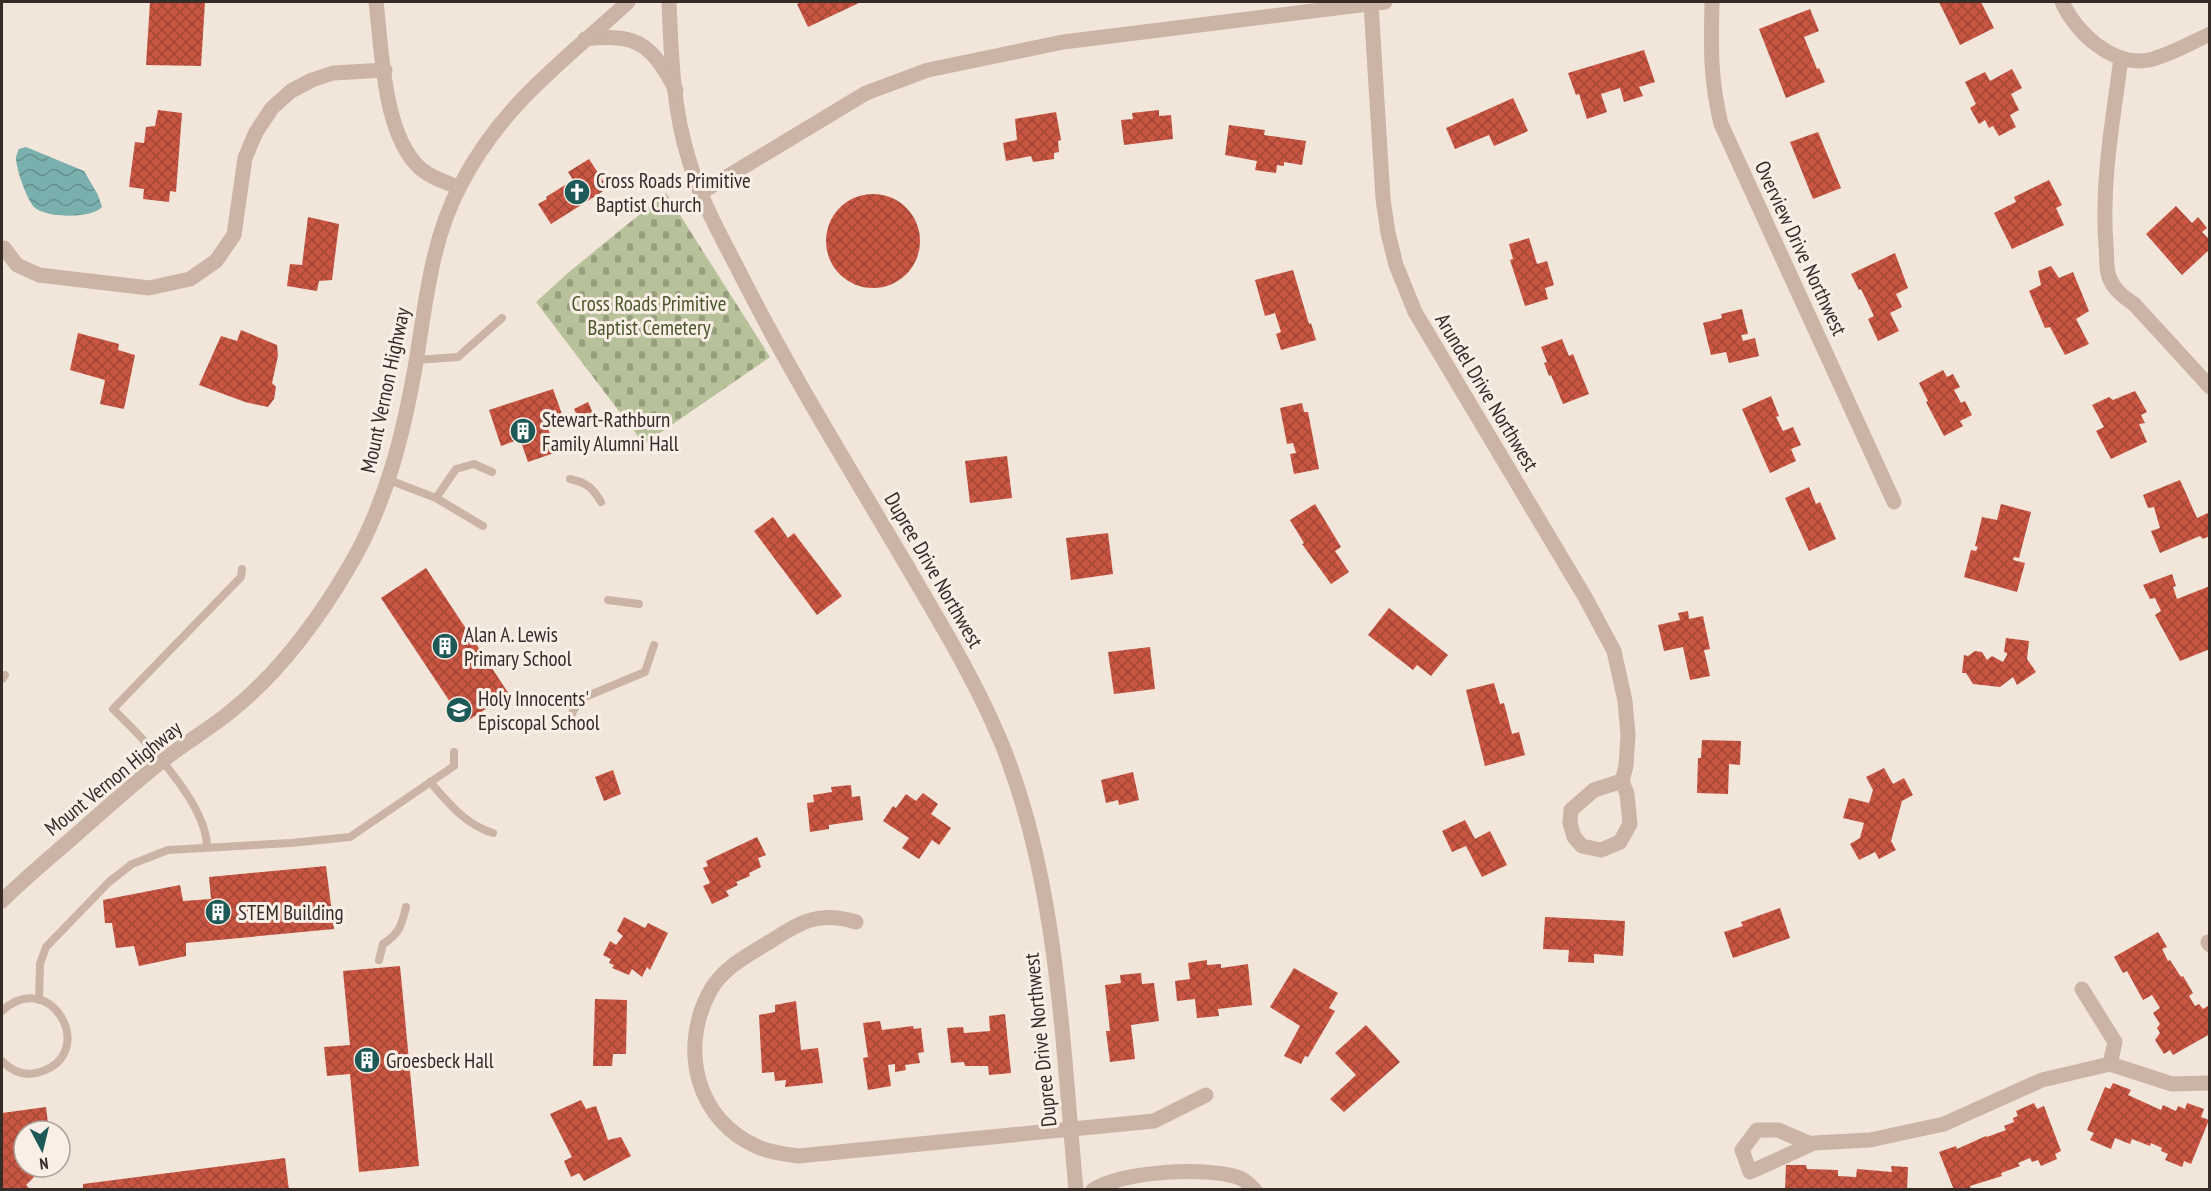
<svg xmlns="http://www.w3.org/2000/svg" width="2211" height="1191" viewBox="0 0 2211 1191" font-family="'PT Sans Narrow',sans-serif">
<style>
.cemetery{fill:url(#cemetery-stones)}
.water{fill:url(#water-waves)}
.building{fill:url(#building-cross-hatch)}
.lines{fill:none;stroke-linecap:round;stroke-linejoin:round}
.service{stroke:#cbb3a6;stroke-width:8}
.minor{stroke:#cbb3a6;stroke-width:15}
.tertiary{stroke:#cbb3a6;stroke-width:15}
.labels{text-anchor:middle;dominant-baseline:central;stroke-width:6;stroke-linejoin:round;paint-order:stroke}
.poi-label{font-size:21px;fill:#362b27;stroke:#faefe7;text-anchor:start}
.street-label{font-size:21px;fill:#362b27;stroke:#faefe7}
.park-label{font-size:21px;fill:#4a552a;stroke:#faefe7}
</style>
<defs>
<pattern id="cemetery-stones" width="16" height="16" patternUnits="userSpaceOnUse" patternTransform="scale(1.5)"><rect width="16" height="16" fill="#b8c29a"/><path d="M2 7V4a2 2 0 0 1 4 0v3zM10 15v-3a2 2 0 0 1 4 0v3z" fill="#969e7e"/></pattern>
<pattern id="water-waves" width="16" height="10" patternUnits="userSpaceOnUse" patternTransform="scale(1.5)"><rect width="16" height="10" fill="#79b0ad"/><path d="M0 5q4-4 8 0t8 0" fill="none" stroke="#648f8d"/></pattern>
<pattern id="building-cross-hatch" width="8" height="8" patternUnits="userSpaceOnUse" patternTransform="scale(1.5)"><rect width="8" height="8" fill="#c95642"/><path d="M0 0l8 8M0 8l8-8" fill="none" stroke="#a44737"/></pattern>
</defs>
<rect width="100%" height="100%" fill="#f2e5da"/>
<polygon class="cemetery" points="666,193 770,357 644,444 536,302 569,272"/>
<path class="water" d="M26,147l58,24 14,24 4,12c-10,12 -57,11 -68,0 -7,-7 -18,-38 -18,-49 0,-1 2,-8 3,-9z"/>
<g class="building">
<polygon points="150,2 205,2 201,66 146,65"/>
<polygon points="802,2 861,2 808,27 797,4"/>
<polygon points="1939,2 1981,2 1994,28 1960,45"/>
<polygon points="1810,9 1819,31 1804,37 1817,69 1819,68 1825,82 1786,98 1759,29"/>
<polygon points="1644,50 1655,82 1639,87 1643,96 1624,102 1620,88 1601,94 1607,112 1587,119 1579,94 1576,95 1568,73"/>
<polygon points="2012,69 2022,88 2011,94 2019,110 2010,115 2016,127 1999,136 1993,126 1989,128 1985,120 1979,124 1970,108 1976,104 1965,82 1985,72 1990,81"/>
<polygon points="1513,98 1528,131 1494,146 1489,135 1455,149 1446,128"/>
<polygon points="158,110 182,113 176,192 170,191 169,202 143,199 144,189 129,187 135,142 144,143 146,127 155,126"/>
<polygon points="1159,110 1159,116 1171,115 1173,139 1124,145 1121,120 1133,119 1132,113"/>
<polygon points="1056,112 1061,140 1058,141 1059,152 1054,153 1054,159 1033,162 1031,156 1006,161 1003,143 1017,140 1015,119"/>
<polygon points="1229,125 1265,130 1264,135 1306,141 1302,165 1284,162 1284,166 1277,165 1276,173 1255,170 1257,161 1225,155"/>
<polygon points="1818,132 1841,188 1813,199 1790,142"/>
<polygon points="589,159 608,188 551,224 538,204 547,199 546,197 573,180 568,172"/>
<polygon points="2049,180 2062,205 2056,208 2064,225 2012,249 1994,213 2016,202 2014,197"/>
<circle cx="873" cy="241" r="47"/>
<polygon points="2176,206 2192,223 2198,217 2207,228 2202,232 2210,240 2210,249 2182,275 2146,234"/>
<polygon points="308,217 339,224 332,280 319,281 317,291 287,286 290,264 302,265"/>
<polygon points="1529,238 1537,264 1547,261 1554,285 1545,288 1548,299 1525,306 1510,260 1513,259 1509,244"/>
<polygon points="1895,253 1908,288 1896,294 1902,307 1890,313 1899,331 1878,341 1868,319 1874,316 1861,289 1859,290 1851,274"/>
<polygon points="2051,266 2059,278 2073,272 2089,311 2076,319 2089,344 2065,355 2050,327 2045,328 2029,291 2041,285 2038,271"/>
<polygon points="1293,270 1309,324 1311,323 1316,340 1281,350 1276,334 1281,332 1275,313 1265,316 1255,280"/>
<polygon points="1742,309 1748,334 1741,335 1743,341 1755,338 1759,356 1729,363 1726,352 1711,355 1703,323 1722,318 1721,314"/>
<polygon points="241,330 277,345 278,356 272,383 276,387 274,399 268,407 245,402 199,385 221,336 237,341"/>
<polygon points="78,333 119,344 118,350 135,355 124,409 100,404 105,380 70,370"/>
<polygon points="1562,339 1569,356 1573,354 1589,394 1563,404 1551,375 1549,376 1544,363 1547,362 1541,347"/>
<polygon points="1943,370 1947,377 1953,374 1960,387 1954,390 1961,403 1965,401 1972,415 1960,421 1963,426 1944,436 1926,402 1928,401 1919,383"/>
<polygon points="553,389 563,417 546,423 557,452 528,462 520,439 501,446 489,410"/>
<polygon points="2135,391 2147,412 2141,415 2145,423 2139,424 2147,442 2111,459 2096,431 2104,427 2092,405 2109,397 2113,400"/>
<polygon points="1771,396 1779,416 1776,417 1783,431 1793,427 1801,445 1791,449 1796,461 1770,473 1742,409"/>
<polygon points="588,402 596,420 582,426 574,409"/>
<polygon points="1302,403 1304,412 1308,412 1319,469 1294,474 1290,454 1296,453 1293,443 1287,444 1280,408"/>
<polygon points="1007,456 1012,498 970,503 965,461"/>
<polygon points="2180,480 2197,518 2210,512 2210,536 2203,539 2200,536 2160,553 2151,531 2160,528 2154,507 2148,508 2143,495"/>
<polygon points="1809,487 1816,504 1820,502 1836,539 1809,551 1785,498"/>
<polygon points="1315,504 1341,547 1335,551 1349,572 1331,584 1302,544 1304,543 1290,520"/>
<polygon points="2001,504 2031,512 2019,558 2014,557 2013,560 2025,563 2017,592 1964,577 1971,550 1976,551 1978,547 1975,546 1982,517 1997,520"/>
<polygon points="773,517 788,538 794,533 842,596 817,615 754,531"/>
<polygon points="1108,533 1113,574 1071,580 1066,538"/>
<polygon points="426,568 509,694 464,723 381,598"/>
<polygon points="2172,574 2176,586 2173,587 2177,599 2210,586 2210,649 2180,661 2155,615 2161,611 2155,598 2150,599 2143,585"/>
<polygon points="1389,608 1448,655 1431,676 1417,665 1413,670 1368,635"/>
<polygon points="1688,611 1689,619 1703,616 1710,649 1704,650 1710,676 1690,680 1683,647 1664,651 1658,625 1680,620 1678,613"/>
<polygon points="2006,638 2029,641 2027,659 2036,672 2017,685 2013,677 2000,687 1973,684 1966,673 1962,673 1964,655 1968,656 1975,651 1982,652 1987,660 1992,656 2003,662 2007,655 2007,653 2004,652"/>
<polygon points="1150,647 1155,689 1114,694 1108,652"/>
<polygon points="1494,683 1500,704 1504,703 1512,734 1519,732 1525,755 1485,766 1466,690"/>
<polygon points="1702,740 1741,741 1740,765 1729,764 1728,794 1697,793 1698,758 1701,758"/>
<polygon points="1884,768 1893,784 1904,778 1913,795 1902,801 1891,841 1896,850 1879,859 1875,852 1859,860 1850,844 1860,838 1864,823 1843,818 1849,798 1869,803 1873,790 1866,777"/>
<polygon points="613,770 621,794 604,801 595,777"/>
<polygon points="1133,772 1139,800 1119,805 1118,800 1106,803 1101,780"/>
<polygon points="851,785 852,797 860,796 863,820 829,825 829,829 810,832 807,803 814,802 813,795 832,792 831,787"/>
<polygon points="923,793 938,804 931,814 951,828 939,845 932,840 919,859 902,848 909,838 883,821 893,806 896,808 906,794 916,801"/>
<polygon points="1465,820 1475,839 1490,831 1507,865 1482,877 1466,846 1452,852 1442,831"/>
<polygon points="757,837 766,855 758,858 761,867 749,873 750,876 736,882 738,885 726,891 729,896 712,904 703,886 710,883 703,868 708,866 706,861"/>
<polygon points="326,866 334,929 186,943 186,956 139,966 134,946 116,948 112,923 105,923 103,900 180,885 183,901 211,899 209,877"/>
<polygon points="1780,908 1790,938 1733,958 1724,932 1743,926 1741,922"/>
<polygon points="624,917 645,928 648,923 668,933 650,970 647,967 642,977 632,969 629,975 612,968 614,965 609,963 611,959 603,955 610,941 616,945 623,936 617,931"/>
<polygon points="1545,917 1625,921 1623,956 1594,954 1594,963 1568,962 1569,950 1543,949"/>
<polygon points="2158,932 2167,947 2162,949 2168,961 2170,960 2181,977 2183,976 2193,993 2189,996 2195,1006 2199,1004 2203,1009 2208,1006 2210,1009 2210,1034 2173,1055 2170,1050 2164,1054 2155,1040 2160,1033 2157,1028 2160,1024 2153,1013 2160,1008 2152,995 2143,1000 2127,971 2123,973 2114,957"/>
<polygon points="1207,960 1207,965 1221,964 1221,968 1248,964 1252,1005 1218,1009 1219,1016 1197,1018 1195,999 1177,1001 1175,981 1190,979 1188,963"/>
<polygon points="400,966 419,1166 359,1172 350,1074 327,1076 324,1047 350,1045 343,971"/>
<polygon points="1294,968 1338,993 1329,1008 1335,1011 1308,1057 1305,1056 1301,1064 1284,1056 1300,1026 1270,1007"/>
<polygon points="1141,973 1142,984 1154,983 1159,1021 1131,1025 1135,1059 1110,1062 1106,1031 1110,1031 1105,985 1121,983 1120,975"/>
<polygon points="595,999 627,1000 626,1054 613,1054 612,1066 593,1066"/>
<polygon points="796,1001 801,1050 818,1048 823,1083 785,1087 786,1080 775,1081 774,1072 762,1073 759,1015 775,1012 775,1005"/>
<polygon points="1005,1014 1011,1073 989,1075 988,1066 965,1066 964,1062 951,1063 947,1028 963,1027 964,1033 990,1031 989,1016"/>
<polygon points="880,1021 882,1030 913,1026 914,1029 921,1028 924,1052 918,1053 920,1063 905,1065 906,1070 895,1072 895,1064 888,1065 891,1086 868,1090 863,1058 868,1057 863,1023"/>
<polygon points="1366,1025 1400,1062 1344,1112 1330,1099 1356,1075 1335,1053"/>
<polygon points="2113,1083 2131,1090 2128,1095 2161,1110 2163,1105 2176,1111 2178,1106 2185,1109 2187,1103 2204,1109 2201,1117 2209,1120 2191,1164 2184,1161 2182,1167 2165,1160 2168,1154 2161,1151 2162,1148 2151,1143 2150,1146 2132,1139 2130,1144 2115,1138 2111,1149 2090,1140 2094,1133 2087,1130 2105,1087 2110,1089"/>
<polygon points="581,1100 586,1109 596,1106 608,1140 621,1137 631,1156 584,1181 579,1173 571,1177 564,1161 572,1157 550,1114"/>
<polygon points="2034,1103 2037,1109 2044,1106 2061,1151 2055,1154 2057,1159 2041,1166 2038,1160 2032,1162 2030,1158 2018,1163 2020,1166 2001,1173 2002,1176 1970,1186 1971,1190 1954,1190 1939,1152 1956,1146 1957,1149 1986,1136 1987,1137 2006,1130 2004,1126 2014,1122 2013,1118 2018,1116 2016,1111"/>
<polygon points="46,1107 49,1131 24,1131 24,1167 53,1167 54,1171 37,1174 26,1185 31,1190 2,1190 2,1113"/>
<polygon points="285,1158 289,1190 83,1190 83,1184"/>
<polygon points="1786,1165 1806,1165 1807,1169 1838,1170 1838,1176 1856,1177 1857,1169 1892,1172 1891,1166 1908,1167 1907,1190 1785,1190"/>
</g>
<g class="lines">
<g class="service">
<polyline points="416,360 458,357 502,318"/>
<path d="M570,479c16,3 23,9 31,23"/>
<polyline points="389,480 436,498 483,526"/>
<polyline points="436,498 456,469 474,464 492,472"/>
<polyline points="608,600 639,604"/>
<polyline points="2,679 5,675"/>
<polyline points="567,727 574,709 585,697 645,672 654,645"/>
<path d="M430,782c18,21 36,43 63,51"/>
<path d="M207,847c0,-44 -63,-108 -94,-138l128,-132 1,-8"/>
<path d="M379,960l4,-16c16,-10 19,-19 23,-37"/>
<polyline points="39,1000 40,964 46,947 109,882 132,864 168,850 291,843 350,837 454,766 454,752"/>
<path d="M2,1011c48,-45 98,42 38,61 -15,5 -28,-1 -38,-11"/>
</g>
<g class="minor">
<path d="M376,2c6,48 7,134 45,167 11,9 24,13 37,18"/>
<path d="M669,2c2,52 4,108 20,158 12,43 36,83 56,123 51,100 112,197 169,295 31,53 63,106 87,164 57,139 61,299 75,448"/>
<path d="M1712,2c-1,45 -2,76 9,122l173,378"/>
<path d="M2062,2c14,30 50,65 87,58 21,-5 41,-17 61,-26"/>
<polyline points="1371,4 1383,199 1388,233 1396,265 1415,312 1585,597 1614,651 1625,701 1628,735 1626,766 1622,781 1627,794 1630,824 1620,842 1601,850 1582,846 1574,837 1570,823 1571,810 1594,790 1622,781"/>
<path d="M2121,58c-8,62 -20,124 -15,188 1,9 0,18 2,27 3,14 14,23 26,31l76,83"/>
<polyline points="700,193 866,93 928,70 1063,42 1385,2"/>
<polyline points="4,248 17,265 39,275 149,288 190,279 216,261 234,235 245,158 256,132 272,108 291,91 312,80 333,73 385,70"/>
<path d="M856,922c-37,-11 -54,-1 -85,19 -23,14 -49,27 -62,52 -30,57 -12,128 49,154 13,6 27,7 40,9l356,-35 52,-26"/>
<polyline points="2208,942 2210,945"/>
<polyline points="2082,989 2115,1042 2110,1064"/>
<polyline points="1811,1144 1778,1130 1757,1130 1742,1150 1750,1172 1814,1143 1870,1140 1944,1124 2042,1080 2110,1064 2172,1084 2210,1083"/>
<path d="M1093,1190c29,-19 114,-24 147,-12 6,2 10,8 15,12"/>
</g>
<g class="tertiary">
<path d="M585,39c53,-6 66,5 91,51"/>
<path d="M2,901c21,-21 45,-41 68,-61 30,-26 59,-53 91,-78 22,-18 47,-32 69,-50 49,-39 88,-92 119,-145 37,-62 55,-135 67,-205 10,-60 15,-121 44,-176 42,-82 103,-124 168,-184"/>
</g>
</g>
<defs>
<symbol id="church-disc" viewBox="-11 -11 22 22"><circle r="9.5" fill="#1c5957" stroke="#faefe7"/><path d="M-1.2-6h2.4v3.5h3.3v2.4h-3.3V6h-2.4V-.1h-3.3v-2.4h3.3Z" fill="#fff"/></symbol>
<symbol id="building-disc" viewBox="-11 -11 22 22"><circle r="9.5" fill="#1c5957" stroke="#faefe7"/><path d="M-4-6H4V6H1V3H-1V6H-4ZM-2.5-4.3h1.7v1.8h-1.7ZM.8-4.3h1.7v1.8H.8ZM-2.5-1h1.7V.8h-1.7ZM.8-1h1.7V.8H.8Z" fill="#fff"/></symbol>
<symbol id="school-disc" viewBox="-11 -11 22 22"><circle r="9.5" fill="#1c5957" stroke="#faefe7"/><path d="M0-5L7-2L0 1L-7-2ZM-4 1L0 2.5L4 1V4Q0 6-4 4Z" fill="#fff"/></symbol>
</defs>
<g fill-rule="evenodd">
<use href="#church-disc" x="562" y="177" width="30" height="30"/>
<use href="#building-disc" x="508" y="416" width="30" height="30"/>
<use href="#building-disc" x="430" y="631" width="30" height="30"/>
<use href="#school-disc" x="444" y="695" width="30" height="30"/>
<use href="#building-disc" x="203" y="897" width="30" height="30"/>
<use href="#building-disc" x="352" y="1045" width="30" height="30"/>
</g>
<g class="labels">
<g class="poi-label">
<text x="596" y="180">Cross Roads Primitive<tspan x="596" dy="24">Baptist Church</tspan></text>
<text x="542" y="419">Stewart-Rathburn<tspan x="542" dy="24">Family Alumni Hall</tspan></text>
<text x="464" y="634">Alan A. Lewis<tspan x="464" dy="24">Primary School</tspan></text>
<text x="478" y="698">Holy Innocents'<tspan x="478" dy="24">Episcopal School</tspan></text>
<text x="238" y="912">STEM Building</text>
<text x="386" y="1060">Groesbeck Hall</text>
</g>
<g class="street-label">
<text transform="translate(1801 248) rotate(65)">Overview Drive Northwest</text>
<text transform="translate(385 390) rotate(-78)">Mount Vernon Highway</text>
<text transform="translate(1487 392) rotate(59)">Arundel Drive Northwest</text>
<text transform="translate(934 570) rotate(60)">Dupree Drive Northwest</text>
<text transform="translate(113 778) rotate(-39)">Mount Vernon Highway</text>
<text transform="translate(1040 1040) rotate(-96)">Dupree Drive Northwest</text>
</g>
<g class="park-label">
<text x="649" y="303">Cross Roads Primitive<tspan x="649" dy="24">Baptist Cemetery</tspan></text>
</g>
</g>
<rect width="2211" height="1191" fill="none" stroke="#362b27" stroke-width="6"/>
<g transform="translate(42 1149) rotate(173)"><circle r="28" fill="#faefe7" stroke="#aca19a" stroke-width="1.5"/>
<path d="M0-4.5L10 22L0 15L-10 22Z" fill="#1c5957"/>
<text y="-9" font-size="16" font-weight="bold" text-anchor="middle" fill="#362b27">N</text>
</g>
</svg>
